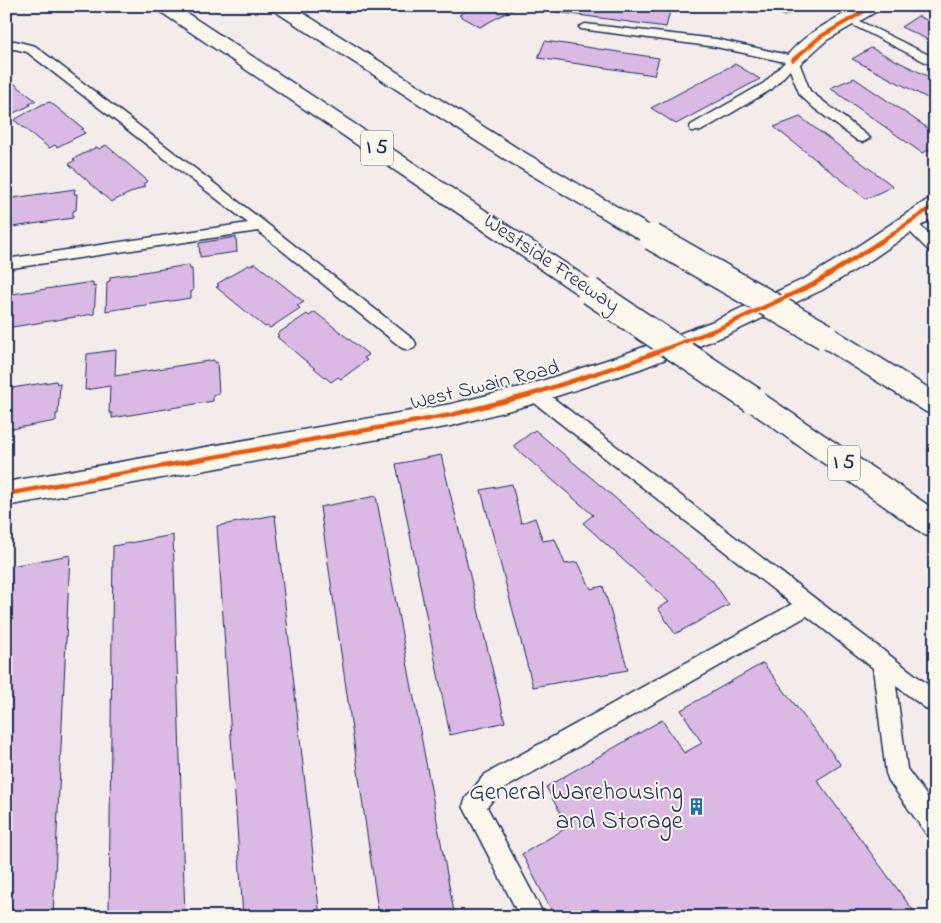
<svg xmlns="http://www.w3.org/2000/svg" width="941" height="923" viewBox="0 0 941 923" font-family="'Indie Flower',sans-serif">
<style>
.building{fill:#dab9e5;stroke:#1b2f5e}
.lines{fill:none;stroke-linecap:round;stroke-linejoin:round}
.lane-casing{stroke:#1b2f5e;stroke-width:3}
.street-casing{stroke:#1b2f5e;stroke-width:3}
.secondary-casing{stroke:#1b2f5e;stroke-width:3}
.highway-casing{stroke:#1b2f5e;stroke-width:3}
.lane{fill:#fbf7ec;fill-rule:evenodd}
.street{fill:#fbf7ec;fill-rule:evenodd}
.secondary{fill:#fbf7ec;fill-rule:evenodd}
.highway{fill:#fbf7ec;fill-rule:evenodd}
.highway-bridge-casing{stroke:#1b2f5e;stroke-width:29;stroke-linecap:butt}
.highway-bridge{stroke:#fbf7ec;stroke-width:26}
.cycleway-far1-casing{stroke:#fbf7ec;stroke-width:6}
.cycleway-casing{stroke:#fbf7ec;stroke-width:8}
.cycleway-far1{stroke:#e8590c;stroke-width:4}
.cycleway{stroke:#e8590c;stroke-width:4.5}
.labels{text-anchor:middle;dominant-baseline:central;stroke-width:4;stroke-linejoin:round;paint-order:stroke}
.shield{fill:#fbf7ec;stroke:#5e6b89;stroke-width:1}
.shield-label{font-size:20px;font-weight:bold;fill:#1b2f5e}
.street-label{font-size:21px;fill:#1b2f5e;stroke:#fbf7ec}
.near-poi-label{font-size:25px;fill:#1b2f5e;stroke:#fbf7ec;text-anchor:end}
</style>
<rect width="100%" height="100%" fill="#f4ebeb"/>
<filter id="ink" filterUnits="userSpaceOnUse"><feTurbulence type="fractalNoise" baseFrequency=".02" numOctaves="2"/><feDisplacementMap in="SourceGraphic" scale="10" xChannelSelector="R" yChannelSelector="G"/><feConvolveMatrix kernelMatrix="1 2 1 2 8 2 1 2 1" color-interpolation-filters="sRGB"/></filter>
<g filter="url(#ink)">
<g class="building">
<polygon points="475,6 519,6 480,27 459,15"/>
<polygon points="558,6 638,6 670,11 666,27 556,12"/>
<polygon points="765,6 804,6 784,16"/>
<polygon points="918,16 935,24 935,43 901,27"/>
<polygon points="545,41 659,58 654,75 538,58"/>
<polygon points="871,48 935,80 935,102 852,59"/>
<polygon points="735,64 760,79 676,124 651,108"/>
<polygon points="6,77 36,101 29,104 31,105 7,116"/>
<polygon points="854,78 935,133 935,147 922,153 830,88"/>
<polygon points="50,102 84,129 81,130 85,133 57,147 55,145 49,148 14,120 43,104"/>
<polygon points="800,117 893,186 866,199 774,127"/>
<polygon points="106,145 148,181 143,184 145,186 111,202 69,164 75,160 73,159 97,147 99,149"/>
<polygon points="75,189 74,194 77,194 76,210 73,211 73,218 6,228 6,199"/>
<polygon points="236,237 237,252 200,257 199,243"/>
<polygon points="255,263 304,302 297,306 300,308 270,328 267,326 265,327 216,287 219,286 217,284 248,265 250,266"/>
<polygon points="189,265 190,269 192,269 193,291 191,291 191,298 106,311 107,282 110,281 110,277"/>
<polygon points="93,282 93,287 96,286 94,314 6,328 7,298 12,297 12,294"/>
<polygon points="315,312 369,355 364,358 367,360 341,379 338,377 331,382 277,337 279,336 277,334 307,314 309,316"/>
<polygon points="116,350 115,376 214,360 214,363 217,362 219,394 213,395 213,401 112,418 112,413 109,413 110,386 85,390 87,354"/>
<polygon points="56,381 57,384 60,383 58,414 56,414 56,421 6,430 6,389"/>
<polygon points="535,430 712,580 729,605 675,634 658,608 669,602 583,523 593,515 513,446"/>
<polygon points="441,455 505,722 450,735 396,464"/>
<polygon points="512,484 521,523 535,518 543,541 555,539 565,564 578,562 591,589 603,586 628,670 533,687 481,490"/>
<polygon points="376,496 455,917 379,917 320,507"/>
<polygon points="275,515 320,917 243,917 217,526"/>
<polygon points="173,535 185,917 109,917 113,546"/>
<polygon points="70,555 53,917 6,917 6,567"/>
<polygon points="763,663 841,765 817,780 918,917 555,917 522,854 568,827 546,787 662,720 684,753 702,743 681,710"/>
</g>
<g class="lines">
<defs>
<g id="lane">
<polygon points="836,6 850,6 863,14 857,17"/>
<polygon points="849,16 935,58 935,67 845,21 843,19"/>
<polygon points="585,24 716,39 797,57 810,91 870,138 863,142 858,141 814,108 800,95 790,70 772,89 701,131 691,131 690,128 691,125 764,83 785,62 716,47 581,29 579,27"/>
<polygon points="15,41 35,46 266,223 414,340 416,344 414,348 408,350 402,348 258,231 6,269 6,259 248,223 27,52 15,49 6,50 6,42"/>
<polygon points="909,218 914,220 935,239 935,253 930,252 904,226 902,223 904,220"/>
<polygon points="534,387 540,388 935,690 935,713 928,710 896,686 907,769 935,807 935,838 927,835 889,781 886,773 873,668 807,616 500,791 487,807 545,917 520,917 463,806 466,798 484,775 792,604 528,398 526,393 528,388"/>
</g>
<path id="street" d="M859,6h23l-3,4 -52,30 -27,24 -7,2 -7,-2 -2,-4c17,-25 49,-40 75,-54z"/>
<polygon id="secondary" points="935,198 935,216 865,264 822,290 729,334 640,369 529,405 451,426 6,506 6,482 451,404 529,385 622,355 711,322 806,278 849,252 927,200"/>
<g id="highway">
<polygon points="155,6 176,6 598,285 602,291 598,297 590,300 582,297 158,10"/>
<polygon points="270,6 292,6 517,148 660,232 663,237 660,242 652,245 644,242 503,158 273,10"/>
<polygon points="825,327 834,329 935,392 935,415 926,412 816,343 813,336 816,329"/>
<polygon points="753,390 762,393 935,510 935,538 925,535 744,407 740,400 744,393"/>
</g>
</defs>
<use href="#lane" class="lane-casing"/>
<use href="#street" class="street-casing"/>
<use href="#secondary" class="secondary-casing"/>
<use href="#highway" class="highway-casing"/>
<use href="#lane" class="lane"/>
<use href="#street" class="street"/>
<use href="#secondary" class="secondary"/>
<use href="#highway" class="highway"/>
<defs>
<g id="highway-bridge">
<polyline points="652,237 825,336"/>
<polyline points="590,291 753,400"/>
</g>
</defs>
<use href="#highway-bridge" class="highway-bridge-casing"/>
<use href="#highway-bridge" class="highway-bridge"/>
<defs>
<g id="cycleway-far1">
<polyline points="793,60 820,37 873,6"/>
<polyline points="892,234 935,205"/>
</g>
<polyline id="cycleway" points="6,494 451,415 529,395 631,362 720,328 814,284 894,233"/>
</defs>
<use href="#cycleway-far1" class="cycleway-far1-casing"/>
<use href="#cycleway" class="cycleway-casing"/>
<use href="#cycleway-far1" class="cycleway-far1"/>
<use href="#cycleway" class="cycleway"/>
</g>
</g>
<defs>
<symbol id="building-bare" viewBox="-9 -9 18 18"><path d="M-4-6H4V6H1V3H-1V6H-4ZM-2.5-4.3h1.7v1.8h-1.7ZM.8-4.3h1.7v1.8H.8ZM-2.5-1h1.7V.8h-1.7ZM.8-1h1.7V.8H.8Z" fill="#1f6fb2" stroke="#fbf7ec" stroke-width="2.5" paint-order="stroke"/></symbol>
</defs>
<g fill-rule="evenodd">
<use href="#building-bare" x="684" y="794" width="25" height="25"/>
</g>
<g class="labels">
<g class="shield">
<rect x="361" y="130.5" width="32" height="35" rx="4"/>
<rect x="828" y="445.5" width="32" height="35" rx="4"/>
</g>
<g class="shield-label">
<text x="377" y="148">I 5</text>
<text x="844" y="463">I 5</text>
</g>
<g class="street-label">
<text transform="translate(551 264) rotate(34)">Westside Freeway</text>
<text transform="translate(485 386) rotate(-14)">West Swain Road</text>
</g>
<g class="near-poi-label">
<text x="683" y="793">General Warehousing<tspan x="683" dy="29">and Storage</tspan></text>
</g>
</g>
<rect width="941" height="923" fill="none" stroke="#fbf7ec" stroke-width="25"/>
<rect x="12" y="12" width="916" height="898" fill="none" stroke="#1b2f5e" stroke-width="2" filter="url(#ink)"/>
</svg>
